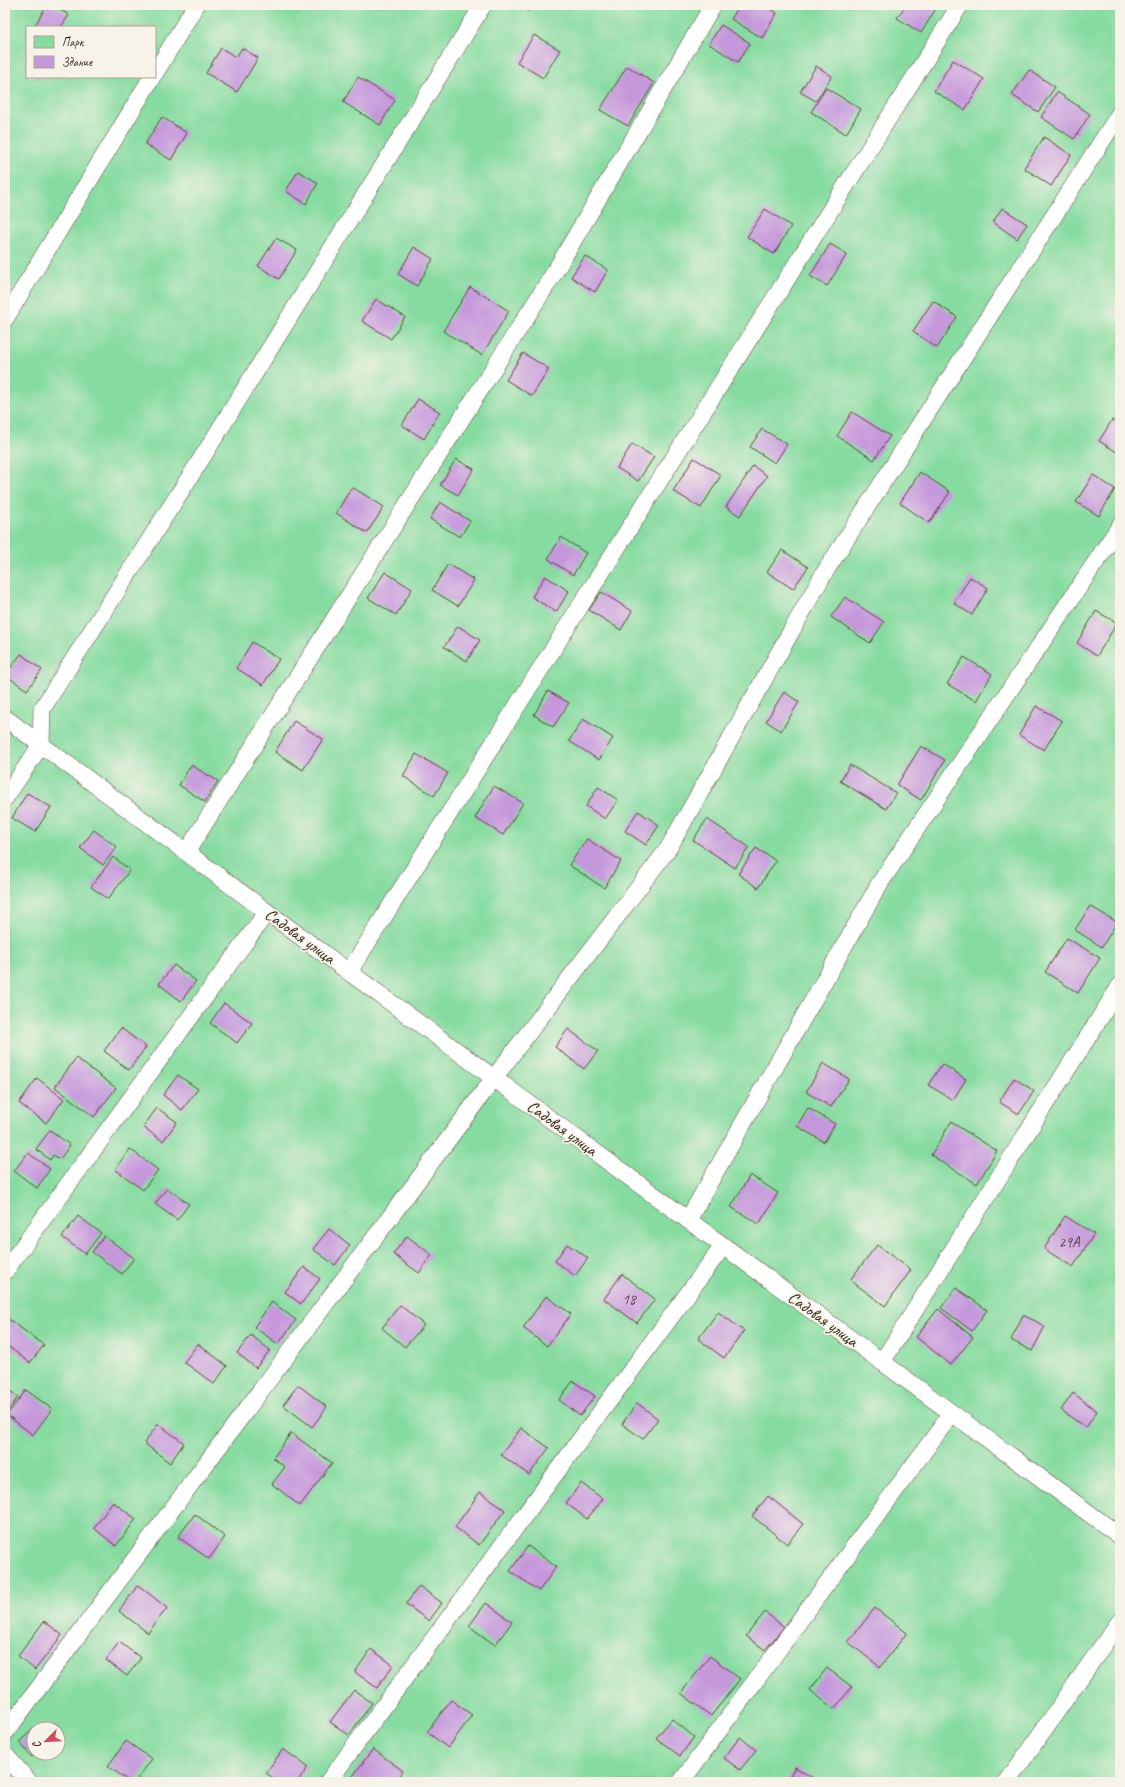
<svg xmlns="http://www.w3.org/2000/svg" width="1125" height="1787" viewBox="0 0 1125 1787" font-family="Caveat,sans-serif">
<style>
.green{fill:#86dca0;stroke:#60835f;fill-rule:evenodd}
.building{fill:#c598db}
.lines{fill:none;stroke-linecap:round;stroke-linejoin:round}
.service-casing{stroke:#564537;stroke-width:18}
.service{stroke:#fff;stroke-width:17}
.labels{text-anchor:middle;dominant-baseline:central;stroke-width:3.5;stroke-linejoin:round;paint-order:stroke}
.number-label{font-size:15px;fill:#5e464d}
.street-label{font-size:17px;fill:#3b2a1e;stroke:#f7f3e8}
</style>
<rect width="100%" height="100%" fill="#f7f3e8"/>
<filter id="ink" filterUnits="userSpaceOnUse"><feTurbulence type="fractalNoise" baseFrequency=".025" numOctaves="2"/><feDisplacementMap in="SourceGraphic" scale="8" xChannelSelector="R" yChannelSelector="G"/><feConvolveMatrix kernelMatrix="1 2 1 2 8 2 1 2 1" color-interpolation-filters="sRGB"/></filter>
<filter id="wash" filterUnits="userSpaceOnUse"><feTurbulence type="fractalNoise" baseFrequency=".012" numOctaves="4" result="noise"/><feDisplacementMap in="SourceGraphic" scale="16" xChannelSelector="R" yChannelSelector="G"/><feGaussianBlur stdDeviation="0.9" result="paint"/><feColorMatrix in="noise" values="0 0 0 0 0 0 0 0 0 0 0 0 0 0 0 0 0 1.4 0 .05"/><feComposite in="paint" operator="in"/></filter>
<g filter="url(#wash)">
<rect width="100%" height="100%" fill="#efe1c3"/>
<path class="green" d="M5,5h1115v1777h-1115zM27,27h128v50h-128zM34,1729h24v24h-24z"/>
<g id="blocks">
<g class="building">
<polygon points="47,5 52,5 69,15 61,27 34,27"/>
<polygon points="519,5 532,5 528,11"/>
<polygon points="740,5 764,5 777,13 762,38 731,19"/>
<polygon points="906,5 938,5 921,33 897,18"/>
<polygon points="721,25 750,43 738,62 709,44"/>
<polygon points="534,35 560,50 543,78 517,62"/>
<polygon points="221,48 236,57 242,48 258,58 237,92 206,73"/>
<polygon points="953,60 984,79 965,110 934,91"/>
<polygon points="627,66 654,83 628,126 600,110"/>
<polygon points="816,66 832,76 816,101 800,92"/>
<polygon points="1029,70 1055,87 1038,112 1012,95"/>
<polygon points="358,77 395,100 380,125 343,102"/>
<polygon points="826,88 861,109 846,134 811,112"/>
<polygon points="1057,92 1090,114 1074,139 1041,117"/>
<polygon points="162,117 187,133 171,160 145,144"/>
<polygon points="1044,137 1071,155 1051,186 1024,168"/>
<polygon points="298,171 318,183 306,204 286,191"/>
<polygon points="1002,208 1027,224 1017,239 993,222"/>
<polygon points="765,209 791,226 774,254 747,237"/>
<polygon points="276,238 297,250 279,279 258,266"/>
<polygon points="830,244 847,254 827,286 810,276"/>
<polygon points="414,247 433,259 417,286 398,274"/>
<polygon points="585,256 608,270 595,292 571,277"/>
<polygon points="470,287 509,311 482,355 443,331"/>
<polygon points="376,299 405,317 391,339 362,321"/>
<polygon points="933,301 957,317 937,348 913,331"/>
<polygon points="523,353 549,369 532,396 506,380"/>
<polygon points="418,399 440,412 424,439 402,425"/>
<polygon points="852,412 890,436 874,460 837,436"/>
<polygon points="1112,420 1120,424 1120,454 1099,441"/>
<polygon points="762,429 787,444 775,463 750,447"/>
<polygon points="632,444 654,457 638,481 617,468"/>
<polygon points="694,458 721,475 701,508 673,491"/>
<polygon points="456,459 474,469 458,495 440,485"/>
<polygon points="753,466 767,476 740,516 726,507"/>
<polygon points="920,472 950,492 929,523 900,503"/>
<polygon points="1093,475 1115,489 1099,516 1076,502"/>
<polygon points="352,487 384,507 367,533 336,513"/>
<polygon points="440,502 470,521 460,537 430,519"/>
<polygon points="561,537 586,553 573,575 548,559"/>
<polygon points="782,550 808,567 793,589 767,572"/>
<polygon points="448,564 474,580 458,606 432,590"/>
<polygon points="385,572 412,589 396,615 368,598"/>
<polygon points="545,576 569,591 556,612 532,597"/>
<polygon points="970,577 988,588 972,615 954,603"/>
<polygon points="601,592 632,611 621,630 589,610"/>
<polygon points="845,597 884,622 870,643 831,617"/>
<polygon points="1096,611 1117,623 1097,656 1077,643"/>
<polygon points="458,626 480,640 467,661 444,647"/>
<polygon points="252,642 279,659 263,685 236,668"/>
<polygon points="21,654 42,670 27,690 5,675"/>
<polygon points="964,657 992,674 976,701 947,684"/>
<polygon points="548,691 569,703 553,727 534,715"/>
<polygon points="784,692 799,702 781,731 766,721"/>
<polygon points="1036,706 1062,721 1044,750 1019,735"/>
<polygon points="583,719 613,738 599,760 569,741"/>
<polygon points="294,721 323,739 303,770 275,752"/>
<polygon points="921,746 945,760 921,800 897,785"/>
<polygon points="416,754 448,773 434,796 403,776"/>
<polygon points="191,765 218,781 205,802 179,785"/>
<polygon points="850,765 896,793 886,809 840,781"/>
<polygon points="494,786 523,803 503,835 475,818"/>
<polygon points="598,787 618,800 605,819 586,806"/>
<polygon points="27,793 51,807 35,832 12,818"/>
<polygon points="638,811 659,825 646,845 625,831"/>
<polygon points="707,819 749,847 735,868 693,840"/>
<polygon points="94,830 117,847 103,865 80,848"/>
<polygon points="587,839 621,861 604,888 569,865"/>
<polygon points="756,848 776,861 758,888 738,874"/>
<polygon points="113,857 130,870 108,899 91,887"/>
<polygon points="1090,906 1117,922 1102,947 1075,930"/>
<polygon points="1067,938 1100,958 1078,993 1045,972"/>
<polygon points="174,965 196,981 181,1001 159,984"/>
<polygon points="224,1003 252,1023 237,1043 210,1023"/>
<polygon points="121,1028 146,1047 129,1070 104,1051"/>
<polygon points="568,1029 598,1051 584,1069 555,1047"/>
<polygon points="76,1058 116,1088 94,1117 55,1087"/>
<polygon points="823,1063 849,1079 831,1107 806,1092"/>
<polygon points="942,1064 966,1079 953,1100 928,1085"/>
<polygon points="178,1075 198,1089 182,1110 163,1095"/>
<polygon points="37,1078 64,1099 46,1123 19,1103"/>
<polygon points="1014,1078 1034,1091 1019,1114 999,1102"/>
<polygon points="157,1108 177,1122 163,1141 143,1127"/>
<polygon points="808,1108 835,1124 824,1142 797,1126"/>
<polygon points="951,1122 997,1151 977,1184 931,1155"/>
<polygon points="50,1130 70,1145 60,1159 53,1155 50,1160 36,1149"/>
<polygon points="130,1149 158,1170 143,1190 115,1169"/>
<polygon points="28,1153 50,1169 37,1188 14,1171"/>
<polygon points="750,1175 778,1193 759,1224 731,1207"/>
<polygon points="167,1188 189,1204 177,1220 155,1204"/>
<polygon points="78,1216 101,1233 85,1254 62,1237"/>
<polygon points="1065,1216 1094,1234 1073,1267 1044,1249"/>
<polygon points="329,1229 350,1245 335,1265 313,1249"/>
<polygon points="104,1236 134,1258 122,1274 92,1252"/>
<polygon points="407,1236 432,1255 419,1273 393,1254"/>
<polygon points="567,1244 588,1258 575,1276 555,1261"/>
<polygon points="877,1245 911,1270 885,1306 850,1280"/>
<polygon points="304,1267 320,1279 301,1304 285,1292"/>
<polygon points="622,1274 655,1299 637,1323 604,1299"/>
<polygon points="956,1288 987,1310 972,1331 941,1308"/>
<polygon points="546,1296 571,1314 547,1346 523,1328"/>
<polygon points="272,1302 296,1320 278,1344 254,1327"/>
<polygon points="400,1305 424,1325 405,1347 382,1328"/>
<polygon points="938,1309 973,1337 951,1365 916,1337"/>
<polygon points="718,1312 744,1331 724,1358 698,1339"/>
<polygon points="1023,1315 1045,1326 1032,1351 1011,1340"/>
<polygon points="7,1318 44,1345 30,1363 5,1344 5,1321"/>
<polygon points="251,1335 270,1350 256,1368 237,1353"/>
<polygon points="198,1344 227,1366 214,1384 184,1362"/>
<polygon points="573,1381 595,1396 580,1416 559,1400"/>
<polygon points="298,1385 327,1407 312,1427 283,1405"/>
<polygon points="5,1387 18,1397 5,1415"/>
<polygon points="26,1390 52,1409 33,1435 7,1415"/>
<polygon points="1073,1393 1097,1411 1086,1428 1061,1410"/>
<polygon points="637,1403 658,1419 643,1439 622,1424"/>
<polygon points="158,1424 184,1443 170,1463 144,1443"/>
<polygon points="521,1428 549,1448 529,1475 501,1455"/>
<polygon points="291,1433 332,1463 300,1506 272,1484 285,1467 273,1458"/>
<polygon points="581,1483 603,1499 587,1519 566,1503"/>
<polygon points="480,1492 505,1510 479,1545 455,1527"/>
<polygon points="768,1496 803,1524 787,1544 752,1516"/>
<polygon points="113,1502 136,1519 116,1546 94,1528"/>
<polygon points="195,1514 225,1537 209,1559 178,1537"/>
<polygon points="528,1546 556,1567 539,1591 510,1571"/>
<polygon points="138,1585 167,1608 148,1633 119,1611"/>
<polygon points="419,1586 442,1603 429,1621 406,1604"/>
<polygon points="486,1603 512,1622 495,1645 469,1626"/>
<polygon points="875,1608 907,1633 880,1667 848,1642"/>
<polygon points="765,1612 784,1627 765,1650 746,1636"/>
<polygon points="44,1621 62,1635 35,1670 18,1656"/>
<polygon points="119,1642 141,1658 127,1676 106,1660"/>
<polygon points="371,1649 393,1665 377,1688 355,1672"/>
<polygon points="710,1656 740,1679 711,1716 681,1693"/>
<polygon points="827,1668 852,1687 834,1709 810,1690"/>
<polygon points="354,1690 372,1703 349,1735 330,1722"/>
<polygon points="451,1700 472,1715 448,1748 427,1732"/>
<polygon points="672,1719 694,1737 680,1756 656,1738"/>
<polygon points="39,1724 43,1729 34,1729 34,1753 36,1753 32,1757 19,1742"/>
<polygon points="740,1737 756,1750 740,1770 724,1758"/>
<polygon points="126,1741 152,1759 135,1782 130,1782 108,1766"/>
<polygon points="283,1749 308,1767 297,1782 279,1782 266,1773"/>
<polygon points="373,1749 403,1771 396,1782 359,1782 352,1777"/>
<polygon points="795,1767 816,1780 815,1782 786,1782"/>
</g>
</g>
</g>
<g filter="url(#ink)">
<use href="#blocks" fill-opacity="0" stroke="#564537" stroke-width="1"/>
<g class="lines">
<defs>
<g id="service">
<polyline points="155,73 196,5"/>
<polyline points="5,319 152,77"/>
<polyline points="5,718 267,912 1120,1536"/>
<polyline points="5,798 41,745 42,709 205,453 483,5"/>
<polyline points="187,851 551,278 713,5"/>
<polyline points="349,972 960,5"/>
<polyline points="688,1220 880,883 1120,526"/>
<polyline points="5,1271 267,912"/>
<polyline points="882,1362 1120,986"/>
<polyline points="5,1733 494,1078 668,849 823,575 1120,113"/>
<polyline points="5,1755 29,1782"/>
<polyline points="328,1782 723,1246"/>
<polyline points="681,1782 952,1413"/>
<polyline points="1007,1782 1120,1621"/>
</g>
</defs>
<use href="#service" class="service-casing"/>
<use href="#service" class="service"/>
</g>
</g>
<g class="labels">
<g class="number-label">
<text x="1069" y="1242">29А</text>
<text x="629" y="1299">18</text>
</g>
<g class="street-label">
<text transform="translate(300 936) rotate(36)">Садовая улица</text>
<text transform="translate(562 1128) rotate(36)">Садовая улица</text>
<text transform="translate(823 1319) rotate(36)">Садовая улица</text>
</g>
</g>
<rect width="1125" height="1787" fill="none" stroke="#f7f3e8" stroke-width="20"/>
<rect x="26" y="26" width="130" height="52" fill="#f7f3e8" stroke="#aca397"/>
<rect x="34" y="36" width="20" height="12" fill="#86dca0" stroke="#aca397"/>
<text x="62" y="46" font-size="12" fill="#3b2a1e">Парк</text>
<rect x="34" y="56" width="20" height="12" fill="#c598db" stroke="#aca397"/>
<text x="62" y="66" font-size="12" fill="#3b2a1e">Здание</text>
<g transform="translate(46 1741) rotate(246)"><circle r="19" fill="#f7f3e8" stroke="#aca397"/>
<path d="M0-3L7 15L0 10L-7 15Z" fill="#d1495b"/>
<text y="-6" font-size="11" font-weight="bold" text-anchor="middle" fill="#3b2a1e">С</text>
</g>
</svg>
